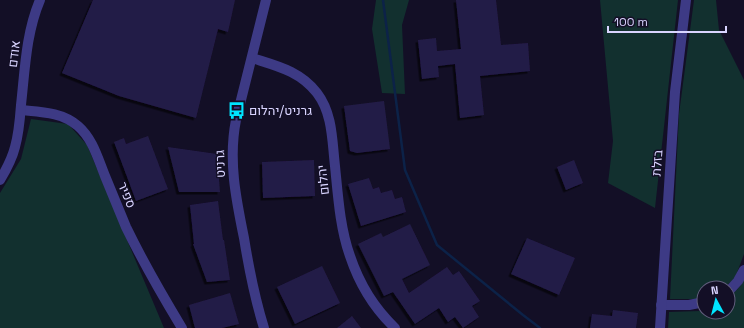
<svg xmlns="http://www.w3.org/2000/svg" width="744" height="328" viewBox="0 0 744 328" font-family="'Space Grotesk',Heebo,sans-serif">
<style>
.green{fill:#12302f}
.lines{fill:none;stroke-linecap:round;stroke-linejoin:round}
.stream{stroke:#0c2248;stroke-width:2.5}
.building{fill:#241b47;filter:url(#shadow)}
.minor{stroke:#3d3a85;stroke-width:10}
.labels{text-anchor:middle;dominant-baseline:central;stroke-width:3;stroke-linejoin:round;paint-order:stroke}
.street-label{font-size:13px;fill:#d9d4ff;stroke:#130f26}
.poi-label{font-size:13px;fill:#d9d4ff;stroke:#130f26;text-anchor:start}
</style>
<defs>
<filter id="shadow"><feDropShadow dx="-2.5" dy="2.5" stdDeviation="0" flood-color="#0009"/></filter>
</defs>
<rect width="100%" height="100%" fill="#130f26"/>
<g class="green">
<polygon points="376,0 409,0 402,25 405,94 382,93 372,29"/>
<polygon points="600,0 678,0 655,208 608,183 613,141"/>
<polygon points="694,0 716,0 719,30 744,80 744,254 735,278 724,288 704,288 704,297 697,299 670,299 679,114"/>
<polygon points="31,119 68,124 87,145 164,328 0,328 0,193 21,159"/>
<path d="M744,279v49h-76l1,-16 31,-1 4,-2v3h24v-15c7,-5 13,-10 16,-18z"/>
</g>
<g class="lines">
<polyline class="stream" points="383,0 405,170 437,245 523,315 540,328"/>
</g>
<g class="building">
<polygon points="93,0 235,0 228,32 218,29 196,118 119,96 62,73"/>
<polygon points="456,0 496,0 501,45 528,43 530,71 480,76 484,115 460,118 455,64 438,66 439,77 422,79 418,40 436,38 437,51 461,49"/>
<polygon points="384,101 390,149 357,153 350,151 344,106"/>
<polygon points="148,136 168,189 136,201 114,142 124,138 126,144"/>
<polygon points="168,147 217,154 220,192 179,192"/>
<polygon points="314,160 315,196 263,198 262,162"/>
<polygon points="574,160 583,183 566,190 557,167"/>
<polygon points="369,178 373,189 379,187 381,193 392,190 395,199 402,197 406,212 361,226 348,184"/>
<polygon points="218,201 223,240 224,240 230,280 207,282 193,244 194,244 190,205"/>
<polygon points="410,224 430,265 402,279 409,293 447,267 453,275 459,271 480,301 472,306 479,317 463,328 455,317 448,322 439,308 415,324 393,292 384,296 358,244 381,233 383,237"/>
<polygon points="527,238 575,258 559,295 511,274"/>
<polygon points="322,266 340,303 295,324 277,287"/>
<polygon points="230,293 239,324 222,328 195,328 189,305"/>
<polygon points="613,310 638,313 636,328 590,328 592,314 612,316"/>
<polygon points="352,316 361,328 337,328"/>
</g>
<g class="lines">
<g class="minor">
<path d="M252,58c25,8 48,13 65,35 16,21 15,48 18,73 3,30 5,62 15,90 9,27 25,53 45,72"/>
<path d="M21,110c20,2 41,2 57,16 15,13 20,33 27,50 7,17 14,34 21,51 17,35 36,68 56,101"/>
<path d="M0,180c6,-10 12,-21 15,-33 4,-14 5,-28 6,-42 4,-36 5,-72 19,-105"/>
<polyline points="728,292 738,281 744,270"/>
<polyline points="661,305 689,305 704,302"/>
<path d="M264,328c-9,-29 -15,-59 -20,-90 -8,-39 -16,-78 -8,-118l30,-120"/>
<polyline points="660,328 675,92 686,0"/>
</g>
</g>
<defs>
<symbol id="bus-bare" viewBox="-9 -9 18 18"><path d="M-5-6H5V4H4V6H2V4H-2V6H-4V4H-5ZM-3.5-4V0h7V-4ZM-3.5 1.2v1.5H-2V1.2ZM2 1.2v1.5H3.5V1.2Z" fill="#00e5ff" stroke="#130f26" stroke-width="2.5" paint-order="stroke"/></symbol>
</defs>
<g fill-rule="evenodd">
<use href="#bus-bare" x="224" y="98" width="25" height="25"/>
</g>
<g class="labels">
<g class="street-label">
<text transform="translate(14 54) rotate(-83)">אודם</text>
<text transform="translate(657 163) rotate(-86)">בזלת</text>
<text transform="translate(220 164) rotate(-92)">גרניט</text>
<text transform="translate(323 180) rotate(-96)">יהלום</text>
<text transform="translate(127 195) rotate(67)">ספיר</text>
</g>
<g class="poi-label">
<text x="249" y="110">גרניט/יהלום</text>
</g>
</g>
<g transform="translate(716 300) rotate(353)"><circle r="19" fill="#130f26" stroke="#625e7d"/>
<path d="M0-3L7 15L0 10L-7 15Z" fill="#00e5ff"/>
<text y="-6" font-size="11" font-weight="bold" text-anchor="middle" fill="#d9d4ff">N</text>
</g>
<path d="M608 26v6h118v-6" fill="none" stroke="#d9d4ff" stroke-width="2"/>
<text x="614" y="26" font-size="12" fill="#d9d4ff" stroke="#130f26" stroke-width="3" paint-order="stroke">100 m</text>
</svg>
